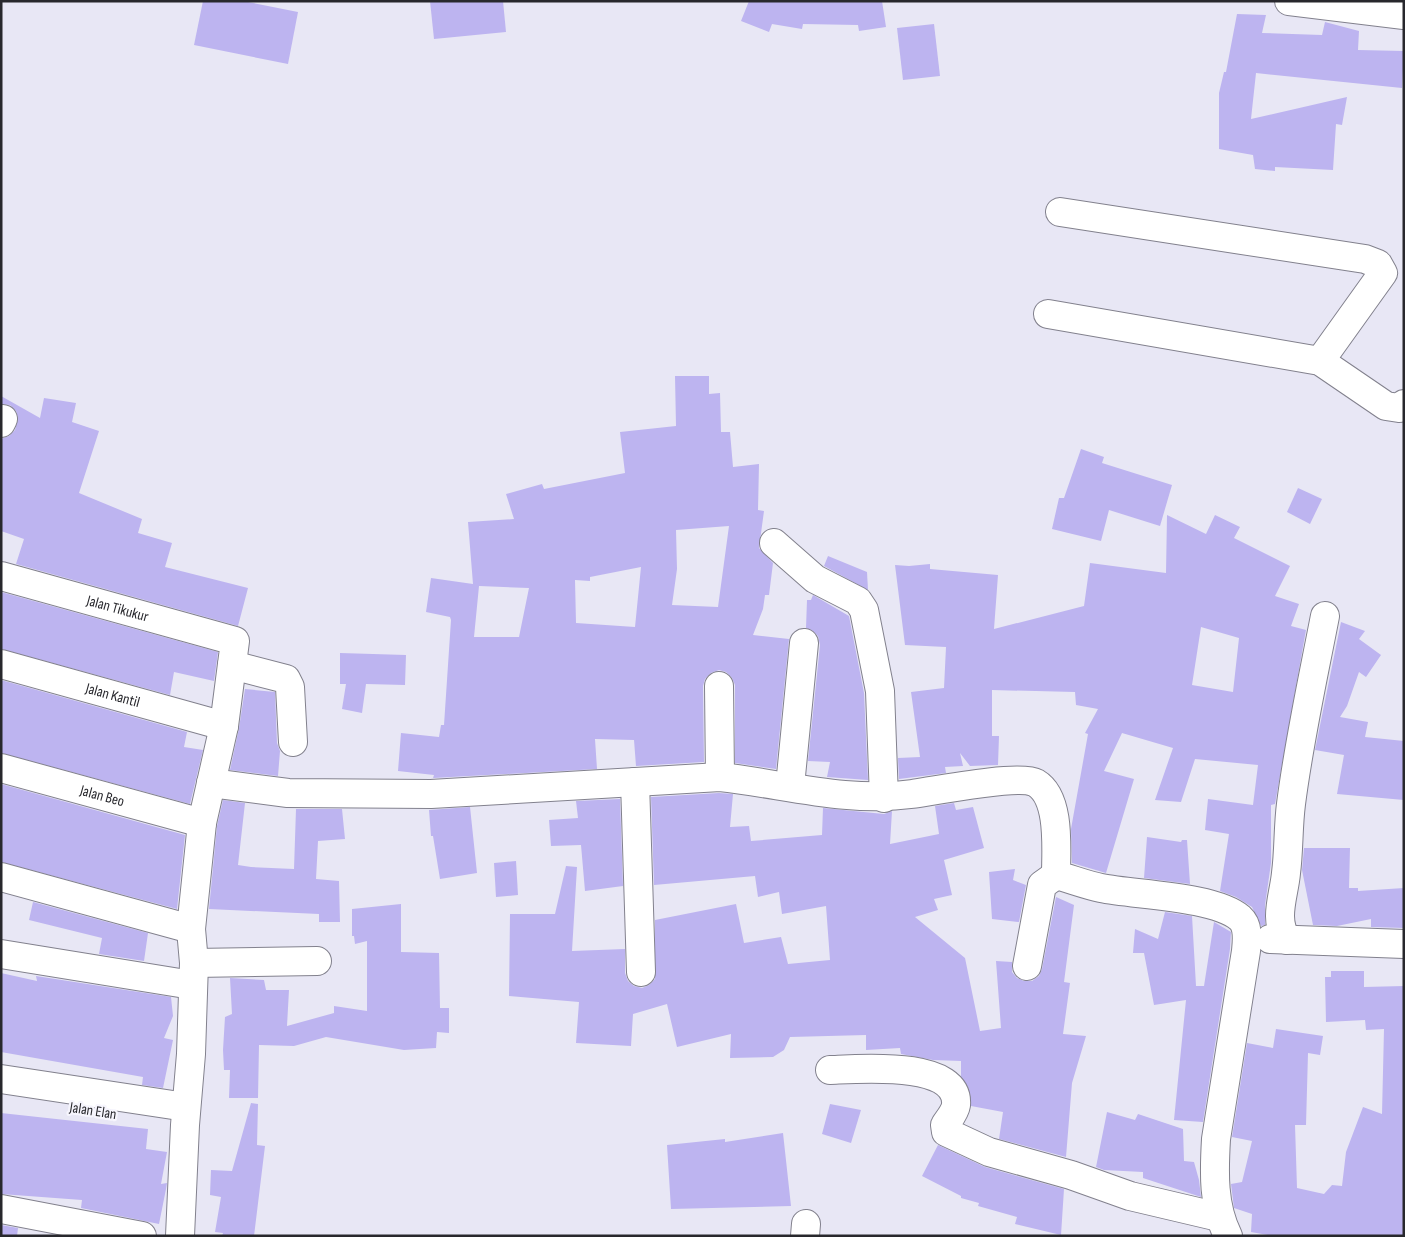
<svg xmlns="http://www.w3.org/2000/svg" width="1405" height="1237" viewBox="0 0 1405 1237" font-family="'Sofia Sans Condensed',sans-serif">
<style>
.building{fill:#bdb4f0;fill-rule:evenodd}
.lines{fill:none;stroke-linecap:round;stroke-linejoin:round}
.minor-casing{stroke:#82818d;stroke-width:30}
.minor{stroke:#fff;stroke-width:28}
.labels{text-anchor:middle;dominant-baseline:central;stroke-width:4.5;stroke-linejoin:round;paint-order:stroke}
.street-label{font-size:15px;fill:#28282d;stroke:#f6f5fd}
</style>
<rect width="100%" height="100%" fill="#e8e7f5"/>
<g class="building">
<polygon points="203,1 243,1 298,12 288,64 194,45"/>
<polygon points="430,1 503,1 506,32 434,39"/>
<polygon points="749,1 882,1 886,27 859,31 858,25 803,24 802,29 772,24 769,32 741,21"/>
<polygon points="1237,14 1266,15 1262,33 1322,35 1325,22 1359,31 1358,50 1404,51 1402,88 1256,73 1251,119 1347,97 1342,125 1336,124 1333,170 1275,167 1275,171 1255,169 1253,155 1219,149 1219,93 1224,72 1226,72"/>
<polygon points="934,24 940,76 903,80 897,28"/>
<path d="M675,376h34v18l11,-1 1,39h9l3,35 26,-3 -1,46 6,1 -5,37 14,15 -4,32h-4l-2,14 -10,26 36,4 -13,130 -41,-6v-78l-3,-7 -6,-6 -7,-2 -8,3 -6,6 -2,7 1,76 -68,4 -2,-26 -39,-1 2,30 -164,9 1,-3 -36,-4 3,-38 38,4 2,-12h3l7,-105 -1,-3 -24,-5 5,-34 42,6 -5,-62 46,-3 -8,-25 36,-10 2,5 81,-16 -5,-41 56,-6zM729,526l-11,81 -46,-2 5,-36 -1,-39zM641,567l-6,60 -59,-4 -1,-43 15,1v-4zM479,586l50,2 -10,49h-45z"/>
<polygon points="1,396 40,418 44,398 76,403 72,422 99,431 79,493 142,519 138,533 172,543 165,567 248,588 238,626 16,564 24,539 1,531 1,439 9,436 15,430 18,418 16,411 10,405 1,404"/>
<polygon points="1081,449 1104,457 1102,463 1172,485 1160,526 1109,510 1101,541 1052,529 1059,498 1064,498"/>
<polygon points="1298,488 1322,499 1310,524 1287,512"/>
<path d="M1167,515l39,19 9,-19 25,12 -6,11 56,28 -15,30 24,8 -8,22 15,4 -31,174 -4,1v58l-6,42v20l-4,1 -9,-19 -16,-10 -16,-6 9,-57 -24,-4 3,-31 45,6 5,-40 -63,-6 -14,43 -26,-2 18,-52 -51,-15 -18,38 30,8 -28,94 -34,-10 -1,-34 17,-95 -3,-1 13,-24 -22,-4 -1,-13 -83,-2v46h7l-1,29 -28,1 -10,-13 3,13 -18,1 1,6 -47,6 -1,-21 22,-1 -9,-65 33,-4 2,-41 -41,-2 -10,-80 14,1 21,-2v5l68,6 -4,54 90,-23 6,-43 76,10zM1201,627l38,11 -6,54 -41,-7z"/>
<polygon points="828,556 867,572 868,590 824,566"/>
<polygon points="1,592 218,652 214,681 174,672 170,695 1,649"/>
<polygon points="813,595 849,616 864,693 868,780 827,777 830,762 808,761 820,645 818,636 813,631 806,628 807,600 811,600"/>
<polygon points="1341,622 1365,631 1359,639 1381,655 1366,677 1359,672 1347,706 1340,717 1368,722 1365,737 1404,741 1404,800 1337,794 1344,755 1315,750"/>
<polygon points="340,653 406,655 405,685 366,684 362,713 342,709 346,684 340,684"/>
<polygon points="1,680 187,732 184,747 203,750 190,804 1,753"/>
<polygon points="245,689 275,692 277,743 280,751 278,776 230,770 239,728"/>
<polygon points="1,784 185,835 177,909 1,862"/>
<polygon points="719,793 733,794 730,827 749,826 751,841 822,835 823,808 884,814 892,811 890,844 939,834 935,806 954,803 956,810 973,807 984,848 944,860 952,895 934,899 938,910 915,917 965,958 980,1031 1001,1028 996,961 1012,962 1012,972 1017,978 1024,981 1032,981 1039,976 1042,969 1056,897 1074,905 1064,982 1070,983 1063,1034 1086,1036 1072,1083 1066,1157 999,1139 1003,1112 971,1106 968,1087 961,1077 961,1061 933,1060 901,1054 900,1048 866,1050 866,1035 790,1037 784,1050 773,1057 730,1058 731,1034 677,1047 667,1004 633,1014 631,1046 576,1043 579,1002 509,996 510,914 555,914 566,866 577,867 572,951 625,949 625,973 628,981 634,986 642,988 649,985 655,979 655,920 736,904 744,943 781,937 788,964 830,960 826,906 782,914 779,892 758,897 755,876 654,885 651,797"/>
<polygon points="620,799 623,886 585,891 581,845 551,846 549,820 578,818 576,801"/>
<polygon points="223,800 245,803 238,865 251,867 294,869 296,809 342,809 345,839 318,841 316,879 339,881 340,922 319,922 319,914 209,909 217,826"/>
<polygon points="470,807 477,873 440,879 433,836 431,836 429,810"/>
<polygon points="1147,837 1181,842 1182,840 1187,840 1190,884 1144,878"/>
<polygon points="1304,848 1350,848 1349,888 1358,888 1358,891 1404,888 1404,928 1371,927 1371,919 1337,926 1313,925 1302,870"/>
<polygon points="516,861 518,895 496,897 494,863"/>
<polygon points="1015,869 1013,880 1026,885 1019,922 992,919 989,872"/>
<polygon points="33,902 148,933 144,961 99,954 102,938 29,920"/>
<polygon points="401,904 401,952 439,953 440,1008 449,1008 449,1033 437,1032 436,1048 404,1050 326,1037 294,1046 259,1045 258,1098 229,1098 230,1070 224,1070 223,1050 225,1017 232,1014 230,978 264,980 266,990 289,990 287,1026 334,1013 334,1006 367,1011 367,941 355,944 354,936 352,936 352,909"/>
<polygon points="1165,912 1192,916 1196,986 1204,986 1214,922 1231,932 1230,949 1203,1122 1174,1120 1186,1000 1154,1005 1144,953 1133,953 1135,929 1158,939"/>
<polygon points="1331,971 1364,971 1364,987 1404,986 1404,1236 1273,1236 1251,1232 1252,1214 1234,1208 1231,1184 1242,1182 1252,1141 1232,1137 1247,1043 1273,1048 1276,1029 1323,1036 1320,1055 1308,1053 1306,1125 1295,1125 1297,1188 1324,1194 1332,1185 1342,1186 1346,1152 1363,1107 1382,1114 1384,1029 1366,1030 1365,1020 1326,1022 1325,977 1331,977"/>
<polygon points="1,973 37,981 36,976 171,997 173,1016 164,1038 173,1040 163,1088 142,1085 143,1077 1,1052"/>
<polygon points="251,1103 258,1104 257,1145 265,1146 254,1236 222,1236 223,1233 215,1232 221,1197 210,1195 211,1170 232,1171"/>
<polygon points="830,1104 861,1110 851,1143 822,1134"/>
<polygon points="1107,1112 1135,1120 1138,1114 1183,1129 1184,1161 1194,1162 1199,1180 1201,1197 1143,1178 1143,1172 1104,1170 1096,1167"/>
<polygon points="1,1113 148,1129 146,1149 167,1152 161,1184 167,1183 166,1189 159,1224 81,1208 82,1200 1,1194"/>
<polygon points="783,1133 791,1206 671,1209 667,1145 725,1139 725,1142"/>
<polygon points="938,1145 985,1167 1064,1189 1061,1235 1015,1224 1017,1217 978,1206 979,1203 961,1198 961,1196 922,1176"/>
<polygon points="1,1225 18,1228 17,1236 1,1236"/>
</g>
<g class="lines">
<defs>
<g id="minor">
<polyline points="1289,1 1404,15"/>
<polyline points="1060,212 1365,259 1378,264 1383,273 1320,361"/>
<polyline points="1048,314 1320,361 1386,406 1399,408 1404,404"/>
<polyline points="1,423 3,419"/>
<polyline points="774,543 815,579 858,601 864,610 880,691 884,798"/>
<path id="s1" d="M1,576l234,65 -11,85 -22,97 -11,106 3,34 -3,91 -6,71 -5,111"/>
<path id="s2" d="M1,664l223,62"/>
<polyline points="232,665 286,679 290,687 293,742"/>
<polyline points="719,686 720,777"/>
<path id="s3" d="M1,768l201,55"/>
<polyline points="635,782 641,972"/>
<path d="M211,783l77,10 143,1 289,-17c64,7 127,26 192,17 21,-3 108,-20 124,-11 25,15 20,67 20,92 15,4 30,10 45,13 34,7 113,8 139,30 9,8 7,22 6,33l-30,188c-2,34 -3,67 12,97"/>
<polyline points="790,786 804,643"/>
<polyline points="1,877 191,929"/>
<polyline points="1270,939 1404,944"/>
<path d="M1287,940c-14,-21 -3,-44 -1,-67 3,-23 2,-46 5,-69 8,-63 22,-126 34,-188"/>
<polyline points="1,954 192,985"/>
<polyline points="194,963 317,961"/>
<polyline points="1027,966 1042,885 1056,875"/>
<path d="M830,1070c28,-1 130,-10 126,35 -1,7 -7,14 -11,20l1,7 43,20 82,23 59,21 89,21"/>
<polyline points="1,1079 186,1107"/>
<polyline points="1,1209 142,1236"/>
<polyline points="805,1236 806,1224"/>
</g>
</defs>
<use href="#minor" class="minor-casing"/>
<use href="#minor" class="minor"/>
</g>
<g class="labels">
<g class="street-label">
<text stroke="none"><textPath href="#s1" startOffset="121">Jalan Tikukur</textPath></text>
<text stroke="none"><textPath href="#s2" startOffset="116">Jalan Kantil</textPath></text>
<text stroke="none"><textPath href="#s3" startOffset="105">Jalan Beo</textPath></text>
<text transform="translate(93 1111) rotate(9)">Jalan Elan</text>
</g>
</g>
<rect width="1405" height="1237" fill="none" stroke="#28282d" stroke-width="5"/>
</svg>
